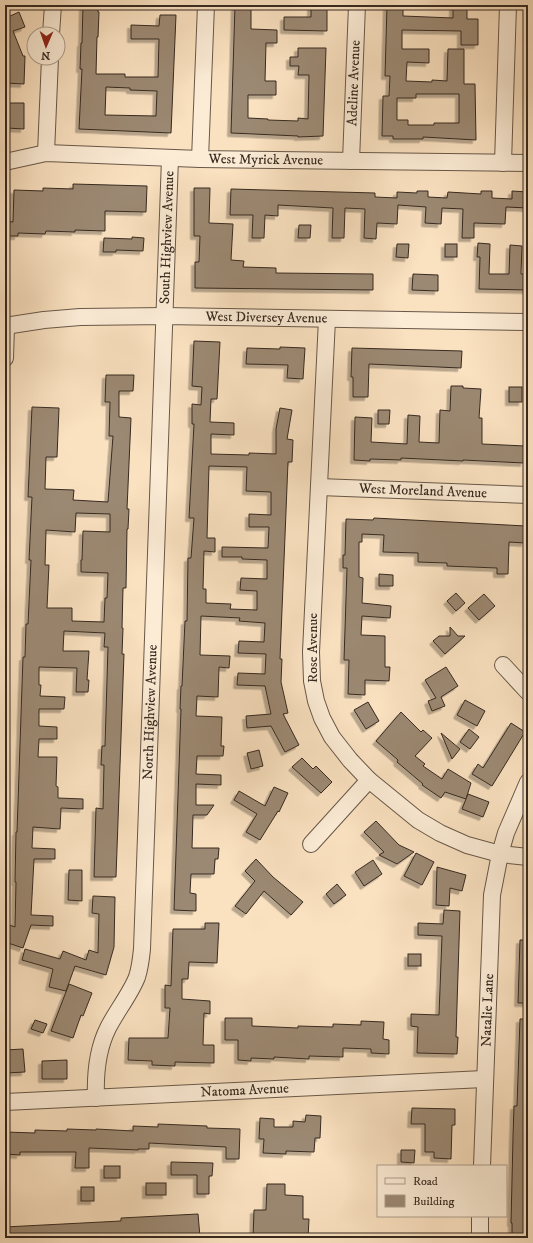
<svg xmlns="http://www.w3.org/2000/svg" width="533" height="1243" viewBox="0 0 533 1243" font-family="'IM FELL DW Pica',serif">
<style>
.building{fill:#9c8973;stroke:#372a20;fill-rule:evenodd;filter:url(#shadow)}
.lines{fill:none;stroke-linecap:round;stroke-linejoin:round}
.minor-casing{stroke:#685848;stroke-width:18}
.minor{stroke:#fcecd6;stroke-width:16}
.labels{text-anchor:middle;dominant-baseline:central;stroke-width:3;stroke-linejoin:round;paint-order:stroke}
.street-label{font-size:14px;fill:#372a20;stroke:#fcecd6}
</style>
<defs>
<filter id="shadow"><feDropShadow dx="-3.5" dy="3.5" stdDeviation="0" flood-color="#0004"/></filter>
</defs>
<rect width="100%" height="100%" fill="#fae1c0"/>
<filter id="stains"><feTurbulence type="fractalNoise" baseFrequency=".005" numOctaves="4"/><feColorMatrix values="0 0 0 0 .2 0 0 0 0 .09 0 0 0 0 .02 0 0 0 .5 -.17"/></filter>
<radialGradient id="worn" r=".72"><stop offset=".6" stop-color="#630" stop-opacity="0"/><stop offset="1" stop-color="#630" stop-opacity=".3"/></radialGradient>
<g class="building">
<path d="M83,5h15v7h1l-1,25h-1l-1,37h29v3h33l1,-38h-28v-14l28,1 1,-11h16l-5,118 -92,-4 3,-60h-2l1,-26h1zM106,87l24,1v2l27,1 -1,25 -51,-1z"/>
<polygon points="235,5 251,5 251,29 277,30 277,43 266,43 265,81 276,81 276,95 248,95 248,118 268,119 268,120 298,121 298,118 308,119 309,75 298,75 299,66 290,66 290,57 298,57 298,48 326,48 323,136 298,137 298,136 231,133"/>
<polygon points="311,5 327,5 327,31 284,30 284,17 311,17"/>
<path d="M387,5h16v11l50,2v-13h14v14h11v26h-17v-14l-59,-1v19h27v14l-22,-1 -1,19 26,1v-2l15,1 1,-32h16v35h11l1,56 -53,-3v2h-30v-3h-11l1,-40h6l1,-20h-5zM416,94h43v29h-25v2h-26v-5h-11v-22h19z"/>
<polygon points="5,12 8,17 19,12 25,27 13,31 23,56 25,56 24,84 6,83 8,47 5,48"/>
<polygon points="8,103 24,103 24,129 7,128"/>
<polygon points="73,184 147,186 146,212 105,211 105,231 75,230 75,232 46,231 45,234 18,233 18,236 5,236 5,221 13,222 14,190 43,191 43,188 73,189"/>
<polygon points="194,188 210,188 209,223 233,224 231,260 244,261 243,267 276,268 276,273 373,274 373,290 195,288 195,262 199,262 200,236 194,236"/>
<polygon points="231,189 375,193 375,197 397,198 397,192 417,193 417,191 428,191 428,197 447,198 448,192 481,194 481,191 492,191 492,198 512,199 512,191 528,192 528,208 506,207 505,224 474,223 474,238 462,238 463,209 442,208 441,224 425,223 426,207 398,205 397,224 377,223 376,239 364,238 365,209 345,208 344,238 332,238 333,208 278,205 278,216 265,215 264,238 252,238 253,215 230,215"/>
<polygon points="299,225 311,225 310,238 298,238"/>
<polygon points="132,237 144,238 143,251 116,250 116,252 103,252 104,238 132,239"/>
<polygon points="478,243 490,244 489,274 509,274 510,245 522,246 521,274 528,274 528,290 479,289 480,257 477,257"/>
<polygon points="397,244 409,244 408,258 396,257"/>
<rect x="445" y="244" width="12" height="13"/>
<polygon points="413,274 438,275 438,291 412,290"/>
<path d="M194,341l26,1 -3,57h-6l-1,23 24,1v12l-23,-1v20l38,1v-2l27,1v-25l4,-21 12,2 -5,29 6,1 -1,22h-4l-8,197h2l-1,23 7,31 -5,1 16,31 -14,7 -14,-26 -24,2 -1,-12 25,-2 -6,-28 -28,-1 1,-12 27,1 1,-20 -28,-1 1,-12 25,1 1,-19 -26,-2 1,-3 -39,-2 -1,39 30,1 -1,12 -10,-1 -1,30 -21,-1 -1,20 26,1 -1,29h3l-1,10h-26l-1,18 25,1v10l-25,-1v21h18l-7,10h-14l-1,33h27l-1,11h-3l-1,15h-23l-1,19 6,1v17l-22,-1 7,-201h-1l1,-23h1l3,-65h2l1,-63h3l3,-40h-5l5,-94h-2v-20l9,1 1,-18 -10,-1zM209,466l38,1 -1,24 25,1v23l-22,-1v13h20l-1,21 -46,-1v10h20v2l25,1v19l-26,-1 -1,12 17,1v19l-27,-1 1,-5 -25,-1v-14h-3l1,-38 11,1v-14h-8z"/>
<polygon points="280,347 305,348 303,379 287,378 288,365 246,364 247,348 280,349"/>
<polygon points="352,348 462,351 461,368 369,364 368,397 353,397 353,377 351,377"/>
<path d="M106,375h28l-1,16h-14v26l12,1 -4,91h2l-1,20h-1l-1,59h-3l-1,40h1l-1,26h2l-8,223h-22l2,-69 7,1 1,-44h-3l1,-19h3l3,-99h-4l1,-14 -41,-2 -1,20h26l-2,29h2l-1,12h-12l1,-24 -38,-1v18h2l-1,11 25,1 -1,12h-25v17l18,1v12h-18l-1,18h19l-1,29 2,1v11l25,1v10l-22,-1 -1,21 -27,-2 -1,21 23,1v10h-21l-3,56 22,1v10l-22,-1 -8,23 -18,-6v-11l2,-7 8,3 1,-45h-1l1,-50h1l6,-175h2l1,-33h2l3,-64h-2l3,-63h-4l4,-90 27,1 -2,49h-11l-1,32 29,1 -1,10 35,2 5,-66h-4l1,-34h-5zM76,513l34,1v18l-27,-1 -1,29h-1v12l27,1 -1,25h-2l-1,24 -32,-1v-13h-25l2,-43h-4l1,-35 29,2z"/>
<polygon points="451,386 463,386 463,388 481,389 479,418 482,418 482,444 525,446 524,463 463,460 463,461 401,458 401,460 370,459 370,461 354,460 355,417 372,418 371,442 407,444 408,415 420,416 419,442 439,443 440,410 450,411"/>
<rect x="509" y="387" width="13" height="15"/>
<polygon points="378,410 390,410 389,424 378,424"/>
<polygon points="374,518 526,526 525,543 509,542 508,574 497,574 497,568 447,566 447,563 418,562 418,553 383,552 384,535 362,534 362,542 359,542 359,577 363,578 362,603 391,606 390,618 362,616 361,635 385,636 385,667 390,667 389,681 365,680 365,695 348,694 349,660 344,660 347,568 343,568 343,555 345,555 346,519 373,520"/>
<polygon points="379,574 393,575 393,586 379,586"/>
<polygon points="456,593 465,603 456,611 447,601"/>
<polygon points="484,594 495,606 479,620 468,608"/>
<polygon points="450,627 458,636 465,636 445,654 433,641 439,636 450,636"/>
<polygon points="446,667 458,686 441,697 445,706 432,711 428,701 436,698 425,680"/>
<polygon points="465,700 485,711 477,726 457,715"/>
<polygon points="368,702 379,721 366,729 354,710"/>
<polygon points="401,712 421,732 423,730 432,738 415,756 425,764 423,766 442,779 448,769 471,783 466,799 445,792 441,798 422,785 423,784 397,762 398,760 376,741"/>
<polygon points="511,723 525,732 492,786 472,774 478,764 483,768"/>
<polygon points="469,729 479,737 470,749 460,742"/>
<polygon points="441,733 460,749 452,759"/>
<polygon points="259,750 263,766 251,769 247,753"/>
<polygon points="302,758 313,769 316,766 332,782 321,793 292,767"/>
<polygon points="274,787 288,793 279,812 278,811 260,840 246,832 257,814 234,800 239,791 265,806"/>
<polygon points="468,794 489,802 483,817 462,809"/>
<polygon points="376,821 399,845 414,852 397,864 379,855 384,852 364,832"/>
<polygon points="416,853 434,862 422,885 404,876"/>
<polygon points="256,859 273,877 303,902 291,915 264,891 246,914 235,906 255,881 245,871"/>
<polygon points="373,860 382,874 364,886 355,872"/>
<polygon points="437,867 466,875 462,891 450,888 449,906 436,905"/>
<polygon points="69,870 82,870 82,901 68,900"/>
<polygon points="337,884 346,895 334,904 326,894"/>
<polygon points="93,896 115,897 114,947 106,975 75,966 66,991 49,987 53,969 22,960 25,949 60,959 63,951 86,960 89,950 98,953 99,914 92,913"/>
<polygon points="444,910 460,911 456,1037 458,1037 457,1054 417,1053 418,1027 411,1026 411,1014 439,1015 442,936 418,935 418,923 443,924"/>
<polygon points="205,923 219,923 217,963 189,962 188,979 182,979 182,999 210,1001 210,1014 204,1013 203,1045 214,1045 214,1063 175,1062 175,1066 152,1065 152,1061 128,1060 129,1038 168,1038 170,1008 165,1008 165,985 171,986 173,929 205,929"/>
<polygon points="520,940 528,940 528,1003 518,1003"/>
<rect x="408" y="954" width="13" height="12"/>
<polygon points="69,984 92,993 83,1016 81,1015 73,1038 51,1031"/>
<polygon points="225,1018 252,1018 252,1026 298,1028 298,1026 333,1027 333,1024 361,1025 361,1021 384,1022 383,1039 389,1040 389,1054 371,1053 371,1049 343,1048 343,1057 309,1056 309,1059 274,1057 274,1059 251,1058 251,1061 238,1060 238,1040 225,1040"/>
<polygon points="520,1019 528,1019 528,1238 512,1238 512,1223 511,1223 513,1137 514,1106 517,1106"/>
<polygon points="35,1020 47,1024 43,1033 31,1029"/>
<polygon points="23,1049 25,1072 6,1073 5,1050"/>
<polygon points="67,1060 67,1079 42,1079 42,1061"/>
<polygon points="412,1108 455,1109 455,1125 452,1125 451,1159 434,1158 434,1152 425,1152 425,1124 411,1124"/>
<polygon points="306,1115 321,1116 320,1138 315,1138 314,1152 286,1151 286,1154 263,1153 264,1139 259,1139 260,1118 274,1119 274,1127 293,1127 293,1121 305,1122"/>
<polygon points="158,1124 207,1126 207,1128 240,1129 239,1159 226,1159 226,1147 149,1143 149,1149 138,1149 138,1150 89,1148 89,1168 75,1168 76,1152 20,1152 20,1155 5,1154 5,1132 35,1133 35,1130 67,1131 67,1129 96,1130 96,1129 133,1131 133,1126 158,1127"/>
<polygon points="401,1150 415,1150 414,1163 401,1162"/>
<polygon points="171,1162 213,1163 212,1176 209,1176 209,1194 197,1194 197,1175 171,1175"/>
<rect x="104" y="1166" width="16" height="12"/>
<rect x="146" y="1183" width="20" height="12"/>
<polygon points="267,1184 285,1184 285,1195 303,1196 303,1219 309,1219 308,1238 253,1238 254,1210 266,1210"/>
<rect x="81" y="1187" width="13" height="14"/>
<polygon points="198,1214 200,1237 162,1238 5,1238 5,1227 121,1221 121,1218"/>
</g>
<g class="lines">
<defs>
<g id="minor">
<polyline points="51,34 53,5"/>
<polyline points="46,153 50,58"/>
<polyline points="200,159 206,5"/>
<path id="s1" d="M351,161l6,-156"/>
<path id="s2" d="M5,162l41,-9 154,6 328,4"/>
<polyline points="503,163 508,5"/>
<polyline points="327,319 311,652 312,681 316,701 322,718 332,737 350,760 369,780 418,820 440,833 467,845 500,854 528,857"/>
<path id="s3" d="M5,326l39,-6 36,-3 85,-1 363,6"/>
<polyline points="5,358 6,326"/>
<path id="s4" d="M319,487l209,8"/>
<polyline points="503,665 528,692"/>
<polyline points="311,844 369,780"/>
<path id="s5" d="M96,1098c-1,-25 1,-48 12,-70 8,-16 23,-35 29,-51 3,-9 4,-18 5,-28l28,-791"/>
<path id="s6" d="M5,1102l479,-23"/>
<path id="s7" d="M482,1166l10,-271 8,-41 6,-21 22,-51"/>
<polyline points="480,1238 480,1216"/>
</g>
</defs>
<use href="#minor" class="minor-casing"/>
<use href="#minor" class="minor"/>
</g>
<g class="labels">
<g class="street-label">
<text stroke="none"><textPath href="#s1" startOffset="78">Adeline Avenue</textPath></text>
<text stroke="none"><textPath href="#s2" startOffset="262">West Myrick Avenue</textPath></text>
<text stroke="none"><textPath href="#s5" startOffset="871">South Highview Avenue</textPath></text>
<text stroke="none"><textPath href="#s3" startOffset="262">West Diversey Avenue</textPath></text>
<text stroke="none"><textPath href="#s4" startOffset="104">West Moreland Avenue</textPath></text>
<text transform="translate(313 648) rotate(-90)">Rose Avenue</text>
<text stroke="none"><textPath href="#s5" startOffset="396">North Highview Avenue</textPath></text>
<text stroke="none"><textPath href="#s7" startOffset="156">Natalie Lane</textPath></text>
<text stroke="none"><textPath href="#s6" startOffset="240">Natoma Avenue</textPath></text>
</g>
</g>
<rect width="533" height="1243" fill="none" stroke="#fae1c0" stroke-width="20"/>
<rect x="6" y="6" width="521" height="1231" fill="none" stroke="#372a20" stroke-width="2"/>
<rect x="10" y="10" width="513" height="1223" fill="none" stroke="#372a20"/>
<rect x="377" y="1165" width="130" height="52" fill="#fcecd6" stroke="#ad9e8d"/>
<rect x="385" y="1178" width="20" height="6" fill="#fcecd6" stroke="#ad9e8d"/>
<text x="413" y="1185" font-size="12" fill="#372a20">Road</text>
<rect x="385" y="1195" width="20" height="12" fill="#9c8973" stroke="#ad9e8d"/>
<text x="413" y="1205" font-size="12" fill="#372a20">Building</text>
<g transform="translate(46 46) rotate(182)"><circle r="19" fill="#fcecd6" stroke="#ad9e8d"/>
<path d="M0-3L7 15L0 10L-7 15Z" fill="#8f2418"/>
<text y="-6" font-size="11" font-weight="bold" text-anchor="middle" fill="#372a20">N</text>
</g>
<rect width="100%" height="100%" filter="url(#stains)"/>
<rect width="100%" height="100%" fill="url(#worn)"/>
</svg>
